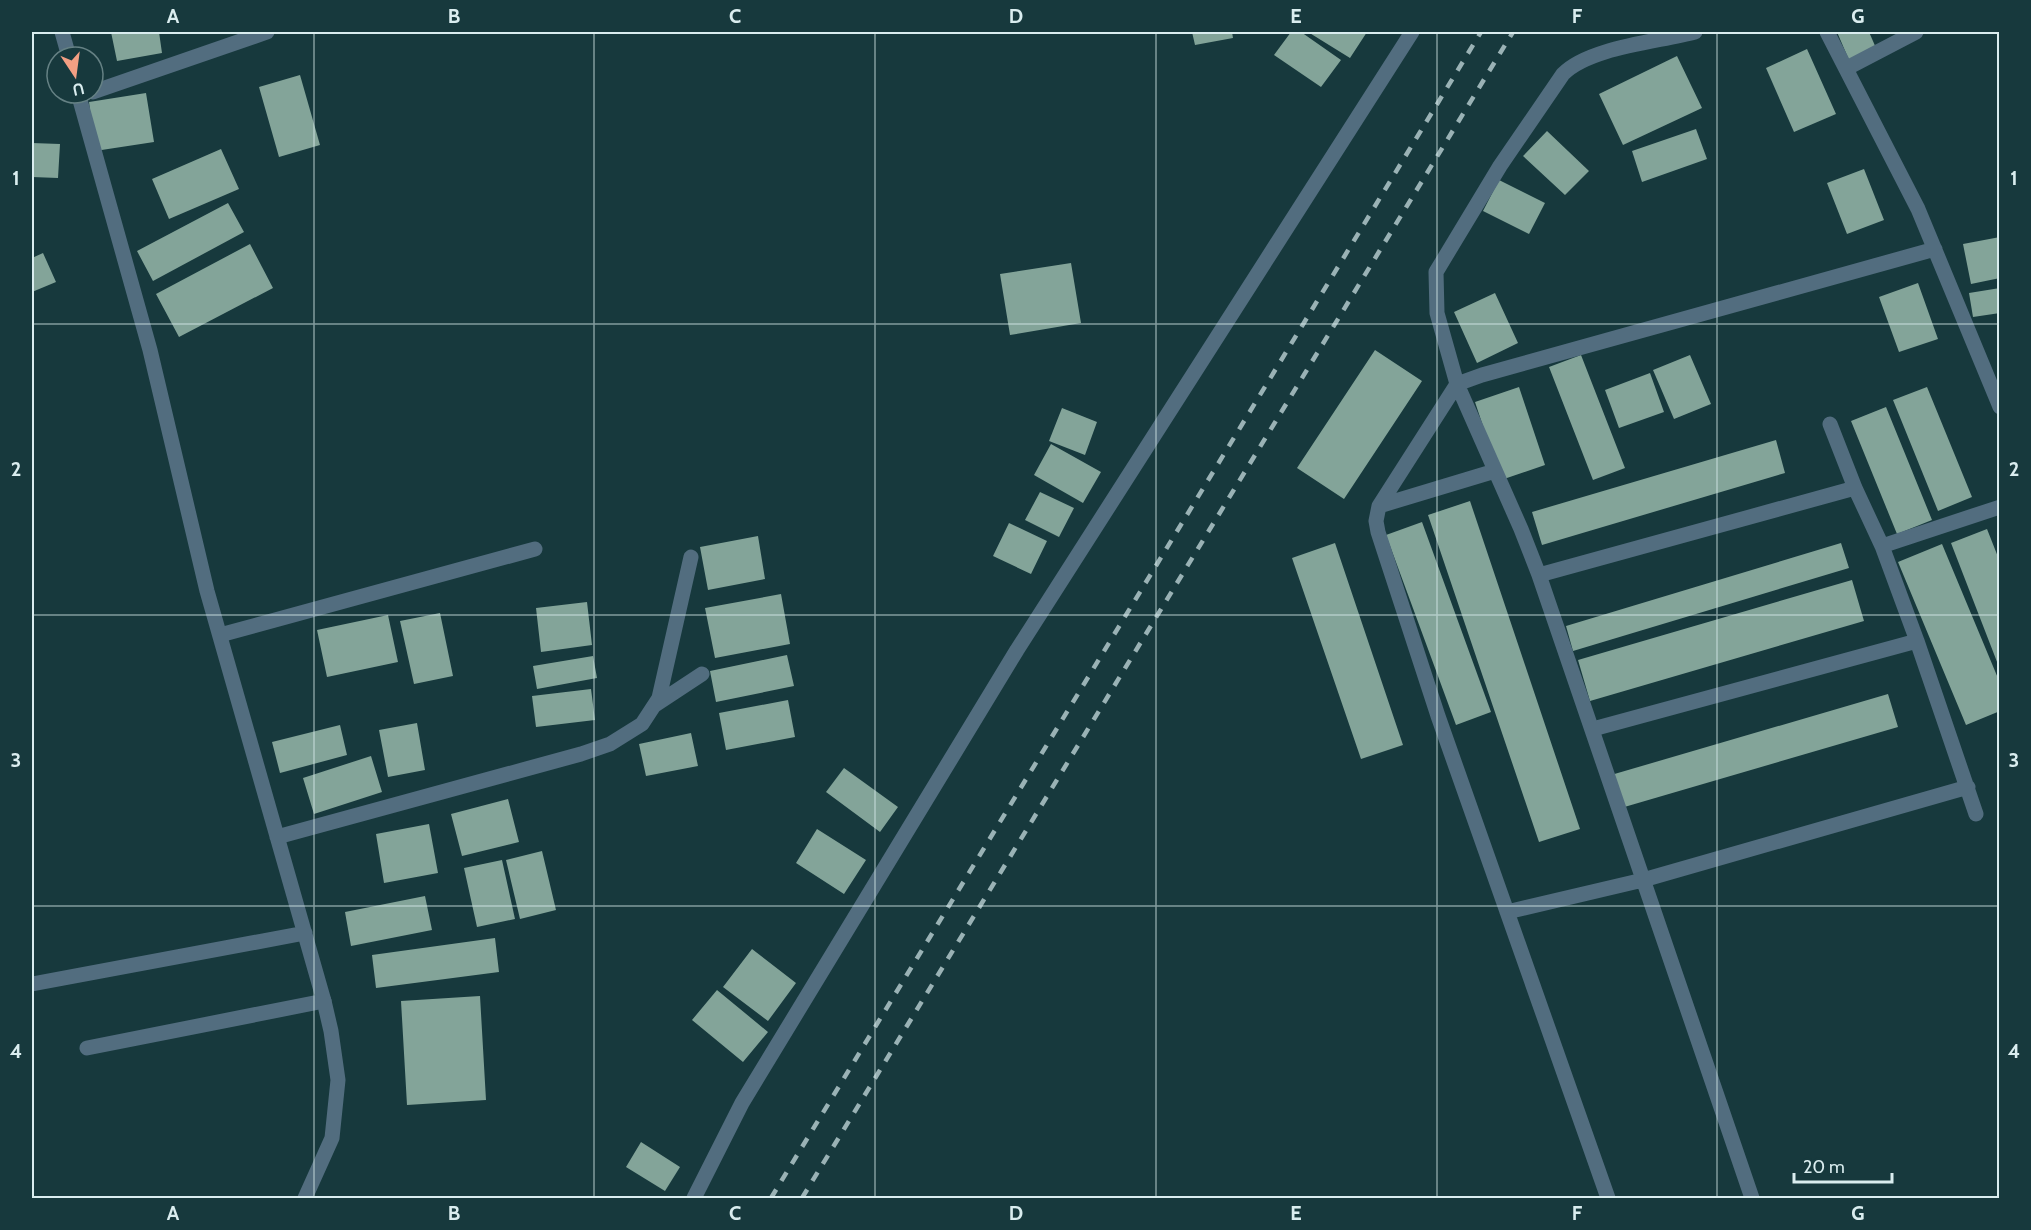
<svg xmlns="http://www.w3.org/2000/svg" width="2031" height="1230" font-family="Cabin,sans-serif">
  <rect width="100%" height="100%" fill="#17393d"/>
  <!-- building -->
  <path fill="#83a499" d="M111,32H159L162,53L117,61Z
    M1192,32H1232L1233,38L1195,45Z
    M1291,32H1301L1341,60L1321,87L1274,55Z
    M1308,32H1367L1350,58Z
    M1837,32H1869L1876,48L1849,60Z
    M1807,49L1836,114L1794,132L1766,68Z
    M1677,56L1702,108L1623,145L1599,94Z
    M300,75L320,145L279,157L259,87Z
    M146,93L154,142L95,151L89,102Z
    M1696,129L1707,159L1642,182L1632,151Z
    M1547,131L1589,171L1565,195L1523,156Z
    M32,143L60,144L58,178L32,177Z
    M221,149L239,189L169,219L152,179Z
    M1864,169L1884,220L1847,234L1827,183Z
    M1499,180L1545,203L1529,234L1483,211Z
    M228,203L244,232L153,281L137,251Z
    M2000,237V278L1971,284L1963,244Z
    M250,244L273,288L179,337L156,294Z
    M43,253L56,282L32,292V258Z
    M1071,263L1081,323L1010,335L1000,274Z
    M1918,283L1938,339L1899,352L1879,297Z
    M2000,288V313L1973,317L1969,293Z
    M1495,293L1518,343L1477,363L1454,312Z
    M1375,350L1422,381L1344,499L1297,468Z
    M1581,355L1625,468L1593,480L1549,367Z
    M1690,355L1711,404L1674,419L1653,370Z
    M1650,373L1664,412L1619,428L1605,390Z
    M1519,387L1545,465L1501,480L1475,402Z
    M1927,387L1972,497L1938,511L1893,400Z
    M1886,407L1932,520L1897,534L1851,421Z
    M1062,408L1097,422L1085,455L1049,441Z
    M1776,440L1785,473L1542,545L1532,512Z
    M1051,444L1101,472L1083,503L1034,475Z
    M1040,492L1074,508L1059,537L1025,520Z
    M1470,501L1580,829L1539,842L1428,515Z
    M1422,522L1491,712L1456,725L1386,535Z
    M1009,523L1047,541L1031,574L993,556Z
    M1987,529L2000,562L1999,667L1951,543Z
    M758,536L765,579L708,590L700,547Z
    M1335,543L1403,745L1361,759L1292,558Z
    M1841,543L1849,568L1573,651L1566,626Z
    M1942,544L2000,683V711L1966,725L1898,562Z
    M1852,580L1864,621L1590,701L1578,660Z
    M781,594L790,644L715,658L705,608Z
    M587,602L592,645L541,652L536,608Z
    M440,613L453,676L414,684L400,621Z
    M388,615L398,662L327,677L317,630Z
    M787,655L794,686L716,702L710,671Z
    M593,656L597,678L537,689L533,666Z
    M591,689L595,720L536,727L532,696Z
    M1888,694L1898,727L1621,808L1611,775Z
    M788,700L795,737L726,750L719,713Z
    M417,723L425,770L388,777L379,730Z
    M340,725L347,755L280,773L272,742Z
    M691,733L698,766L646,776L639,744Z
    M371,756L382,792L314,814L303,778Z
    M844,768L898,807L880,832L826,792Z
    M508,799L519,842L462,856L451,814Z
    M429,824L438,873L384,883L376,834Z
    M817,829L866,860L844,894L796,863Z
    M542,851L556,910L520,919L506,860Z
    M502,860L515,919L477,927L464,868Z
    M425,896L432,930L351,946L345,912Z
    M495,938L499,972L376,988L372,955Z
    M752,949L796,983L768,1021L723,987Z
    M717,990L768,1032L743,1062L692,1020Z
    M480,996L486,1100L407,1105L401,1001Z
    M641,1142L680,1167L665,1191L626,1167Z"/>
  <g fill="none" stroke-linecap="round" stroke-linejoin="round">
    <!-- service -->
    <path stroke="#526d7f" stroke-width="15" d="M93,92L267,32
      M87,1048L324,1001"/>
    <!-- minor -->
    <path stroke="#526d7f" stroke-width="15" d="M62,32L69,57
      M1695,32C1658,42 1590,47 1563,74L1500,166L1436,272L1437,313L1457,384L1521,529L1539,575L1752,1198
      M1827,32L1918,209L2000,407
      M1847,68L1916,32
      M78,93L150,350L207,591L324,1001L331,1031L338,1080L332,1138L305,1198
      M1830,424L1855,488L1882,546L1917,641L1976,814
      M1379,506L1495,471
      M1882,546L2000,507
      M1539,575L1855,488
      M220,635L535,549
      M655,705L702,674
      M1593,729L1917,641
      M277,837L581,754L610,744L642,724L659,698L691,557
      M1507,912L1643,880L1968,787
      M32,984L305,933
      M694,1198L742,1103L1017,650L1412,32
      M1608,1198L1438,716L1378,532L1376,521L1379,506L1457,384L1482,375L1935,249"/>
    <!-- rail -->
    <path stroke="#9ab2b5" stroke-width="4.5" stroke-dasharray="10 10" stroke-linecap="butt" d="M771,1198L1481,32
      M802,1198L1513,32"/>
  </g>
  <!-- grid -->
  <path fill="none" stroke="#daedef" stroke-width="1.5" stroke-opacity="0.55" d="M314,32V1198M594,32V1198M875,32V1198M1156,32V1198M1437,32V1198M1717,32V1198M32,324H2000M32,615H2000M32,906H2000"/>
  <!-- border -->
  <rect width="2031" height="1230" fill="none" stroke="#17393d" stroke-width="66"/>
  <!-- north arrow -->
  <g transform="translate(75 75) rotate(167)"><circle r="28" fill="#17393d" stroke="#658184" stroke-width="1.5"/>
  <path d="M0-4.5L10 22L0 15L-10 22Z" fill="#f39f83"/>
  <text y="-9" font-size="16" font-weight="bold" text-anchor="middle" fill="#daedef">U</text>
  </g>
  <!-- scale -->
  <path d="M1794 1173v9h98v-9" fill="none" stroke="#daedef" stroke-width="3"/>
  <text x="1803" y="1173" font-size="18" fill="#daedef" stroke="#17393d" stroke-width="4.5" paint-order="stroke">20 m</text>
  <rect x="33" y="33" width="1965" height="1164" fill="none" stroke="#daedef" stroke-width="2"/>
  <g font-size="20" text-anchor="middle" font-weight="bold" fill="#daedef">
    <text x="173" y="23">A</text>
    <text x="454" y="23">B</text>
    <text x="735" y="23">C</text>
    <text x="1016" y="23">D</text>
    <text x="1296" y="23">E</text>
    <text x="1577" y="23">F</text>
    <text x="1858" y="23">G</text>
    <text x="16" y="185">1</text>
    <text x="2014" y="185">1</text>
    <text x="16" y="476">2</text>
    <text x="2014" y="476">2</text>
    <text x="16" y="767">3</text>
    <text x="2014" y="767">3</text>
    <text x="16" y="1058">4</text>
    <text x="2014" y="1058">4</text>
    <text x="173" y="1220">A</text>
    <text x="454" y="1220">B</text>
    <text x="735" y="1220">C</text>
    <text x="1016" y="1220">D</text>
    <text x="1296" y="1220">E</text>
    <text x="1577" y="1220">F</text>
    <text x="1858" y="1220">G</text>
  </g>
</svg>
